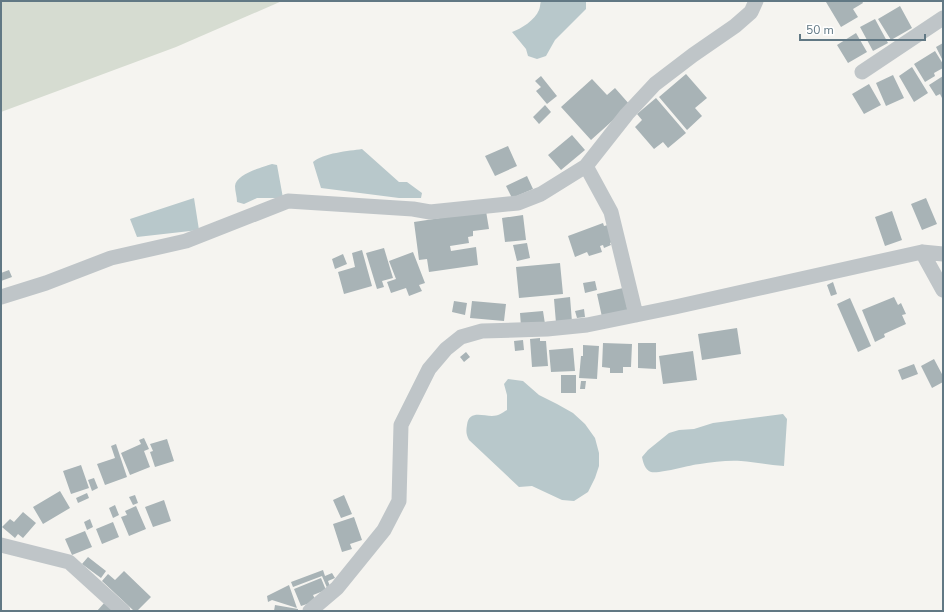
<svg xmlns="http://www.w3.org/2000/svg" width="944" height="612" font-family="'Nunito Sans',sans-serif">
  <rect width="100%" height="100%" fill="#f5f4f0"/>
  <!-- green -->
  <path fill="#d6dcd1" d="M1,1H282L176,47L1,112Z"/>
  <!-- water -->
  <path fill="#b8c8cb" d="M541,1H586V9L555,40L546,56L537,59L528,56L526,49L512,32C521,29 535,20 539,10C540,8 540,4 541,1Z
    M362,149L399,182H407L422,193L421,198H399L321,188L313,162C323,153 349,151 362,149Z
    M272,164L277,165L283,198H257L244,204L237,202C237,197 235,191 235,186C236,174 263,167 272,164Z
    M194,198L199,230L137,237L130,219Z
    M508,379L523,381L539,395L557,404L573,413L585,424L595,438L599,453V466L595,478L588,492L574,501L562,500L532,486L519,487L469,440C466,434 466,431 467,425C469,410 482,416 492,416C498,416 502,413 507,410V395L504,384Z
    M783,414L787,419L784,466C769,465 755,462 741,461C728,460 713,462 700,464C689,465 660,474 651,472C645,470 643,462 642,457L648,450L669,433L679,430L694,429L713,423Z"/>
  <!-- building -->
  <path fill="#a8b3b6" d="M828,1H862L863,3L853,9L858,17L841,27L826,2Z
    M900,6L912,28L891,40L878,19Z
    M875,19L888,43L873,51L860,27Z
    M856,33L867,52L848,63L837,45Z
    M943,43V61L936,47Z
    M935,51L943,64V68L934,73L935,76L925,82L914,64Z
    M912,67L928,93L914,102L899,76Z
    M686,74L707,98L695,108L702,116L687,130L659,97Z
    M893,75L904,98L886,106L876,83Z
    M541,76L557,96L547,104L536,91L541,87L535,81Z
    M943,76V97L942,98L940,94L936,96L929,85Z
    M592,79L607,95L615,88L630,105L591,140L561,107Z
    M869,84L881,105L864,114L852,94Z
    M656,98L686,133L668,148L663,142L654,149L635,127L642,120L637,114Z
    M545,105L551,112L539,124L533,117Z
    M572,135L585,150L561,170L548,155Z
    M508,146L517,166L495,176L485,156Z
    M527,176L533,189L512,198L506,186Z
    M926,198L937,224L922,230L911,204Z
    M486,211L489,229L473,231V236L468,237L469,243L450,246L451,251L476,247L478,265L429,272L427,259L419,260L414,222Z
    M892,211L902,240L885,246L875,217Z
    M523,215L526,240L505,242L502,218Z
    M603,223L604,226L608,225L614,241L610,243L611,245L604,248L603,245L600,246L602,252L589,256L587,252L575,257L568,236Z
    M527,243L530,258L517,261L513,245Z
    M384,248L393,278L382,281L384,287L377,289L366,253Z
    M362,250L372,286L344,294L338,272L355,267L352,253Z
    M413,252L425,283L419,285L422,291L409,296L406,288L391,293L387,282L396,279L389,261Z
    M343,254L347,264L335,269L332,259Z
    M560,263L563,294L519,298L516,267Z
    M9,270L12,277L1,281V273Z
    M595,281L597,290L585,293L583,283Z
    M833,282L837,294L831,296L827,285Z
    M623,288L628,312L602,317L597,294Z
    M570,297L572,322L556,323L554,299Z
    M894,297L898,305L901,303L906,314L902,315L906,324L884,334L885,337L875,342L862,310Z
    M850,298L871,346L858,352L837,304Z
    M454,301L467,303L465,315L452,312Z
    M472,301L506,304L504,321L470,318Z
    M584,309L585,317L577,318L575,311Z
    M543,311L545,324L521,327L520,313Z
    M737,328L741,354L702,360L698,334Z
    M540,338V341H546L548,366L532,367L530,339Z
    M523,340L524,350L515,351L514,341Z
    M603,343L632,344L631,367H623V373H610V368L602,367Z
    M638,343H656V369L638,368Z
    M583,345L599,346L597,379L579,378L581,356H583Z
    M573,348L575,371L551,372L549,350Z
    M693,351L697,380L663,384L659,356Z
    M466,352L470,357L464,362L460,357Z
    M934,359L943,376V382L932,388L921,366Z
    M914,364L918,374L902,380L898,370Z
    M561,375H576V393H561Z
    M581,381H586L585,389H580Z
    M144,438L149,449L144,451L150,467L130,475L121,453L141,444L139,440Z
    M167,439L174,461L155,467L150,452L153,451L150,444Z
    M116,444L127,477L105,485L97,464L115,458L111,446Z
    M81,465L89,488L71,494L63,471Z
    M94,478L98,488L92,491L88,480Z
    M60,491L70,508L43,524L33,507Z
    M87,493L89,498L78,503L76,498Z
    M135,495L138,503L133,505L129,497Z
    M344,495L352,514L341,518L333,500Z
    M164,500L171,521L153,527L145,507Z
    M115,505L119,515L113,518L109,508Z
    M136,506L146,529L129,536L121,517L127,515L125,511Z
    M23,512L36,523L23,538L18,534L15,538L2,527L10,519L14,522Z
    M354,517L362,540L350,544L352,549L342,552L333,524Z
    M90,519L93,527L87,530L84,522Z
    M113,522L119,537L102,544L96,529Z
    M85,531L92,547L72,555L65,539Z
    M88,557L106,571L101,578L82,564Z
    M323,570L325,576L332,573L335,578L328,581L331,589L328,590L322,576L293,587L291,582Z
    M124,571L151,597L137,611H134L102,581L108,574L115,580Z
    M321,578L326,590L313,595L316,601L301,606L294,589Z
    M289,585L297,608L272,600L268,602L267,596Z
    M105,602L114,611H97Z
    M275,605L298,609V611H274Z"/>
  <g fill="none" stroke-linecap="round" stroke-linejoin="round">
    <!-- street -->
    <path stroke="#bfc5c8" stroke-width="15" d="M862,72L943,18
      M586,166L611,212L636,315
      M922,252L943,290
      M1,297L46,283L111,258L186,241L288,201L413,209L430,212L518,203L541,194L586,166L627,114L655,84L693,55L735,26L751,12L756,1
      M1,545L69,562L123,611
      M310,611L337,588L384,530L399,501L401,425L429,369L446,349L461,337L482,331L547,329L587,325L675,307L922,252L943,254"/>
  </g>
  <!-- border -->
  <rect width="944" height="612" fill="none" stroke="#617884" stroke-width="4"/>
  <!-- scale -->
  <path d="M800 34v6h125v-6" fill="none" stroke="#617884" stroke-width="2"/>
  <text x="806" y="34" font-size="12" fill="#617884" stroke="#ffffff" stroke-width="3" paint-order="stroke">50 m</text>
</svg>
